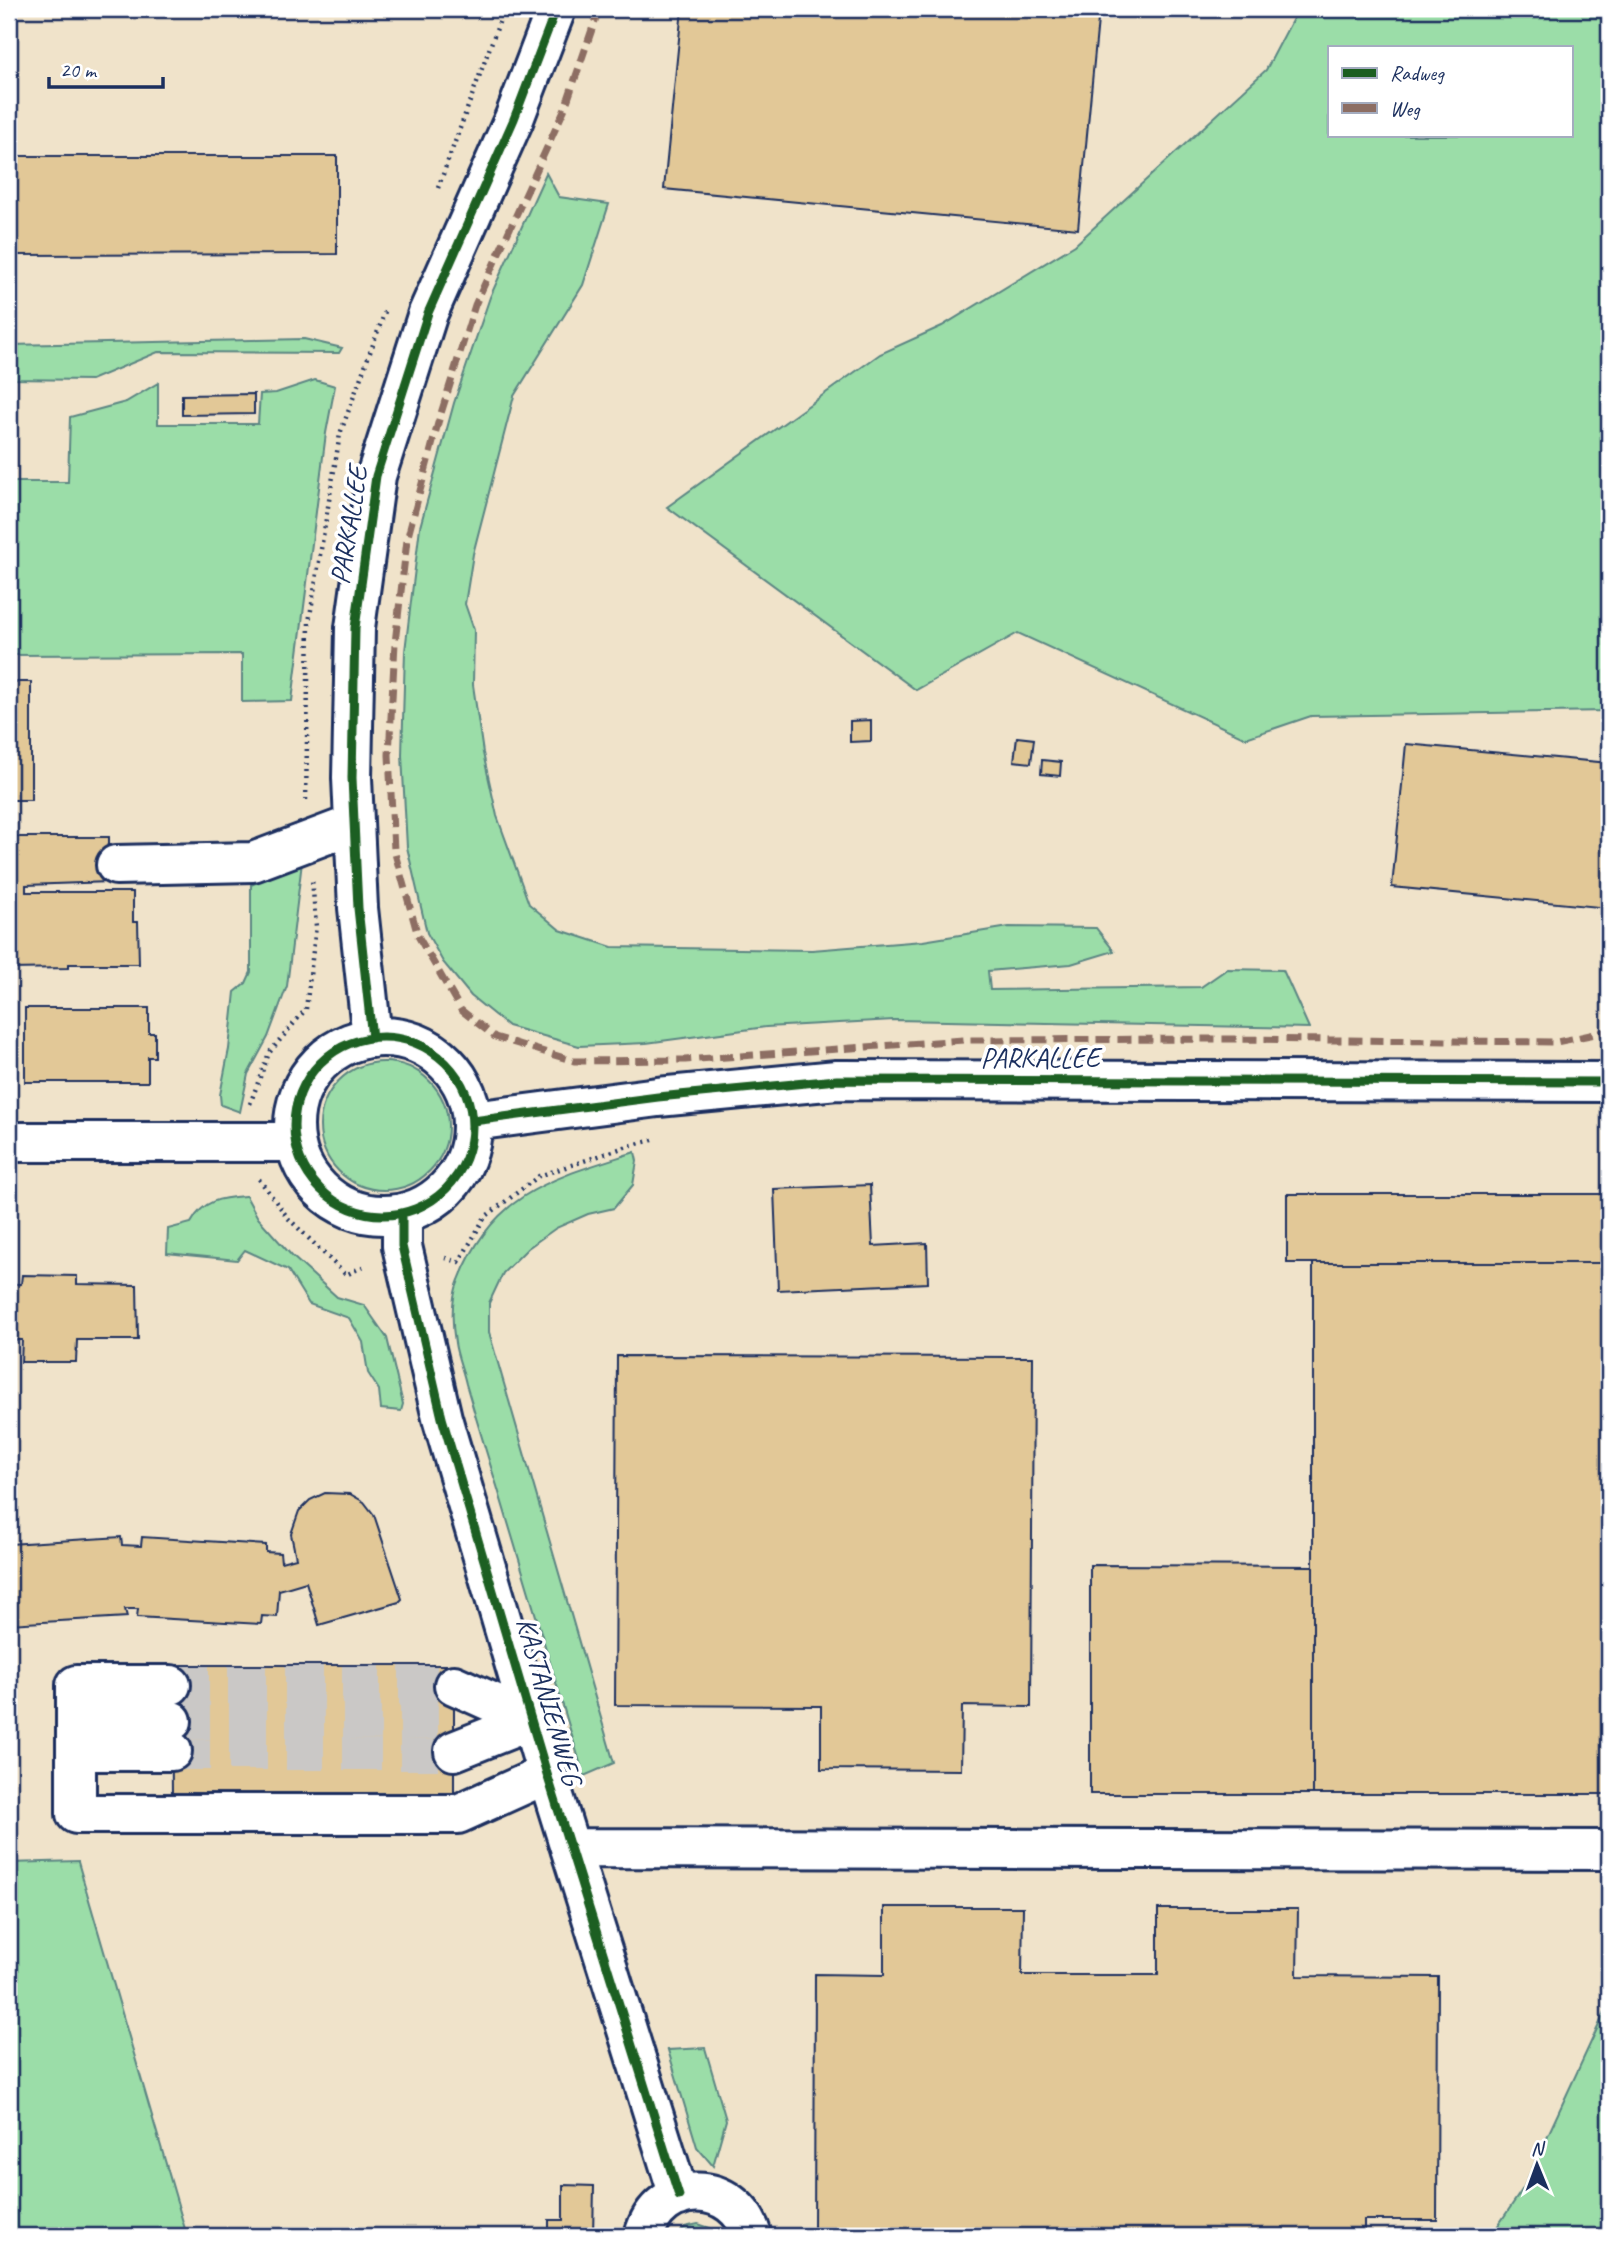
<svg xmlns="http://www.w3.org/2000/svg" width="1618" height="2245" font-family="Caveat,sans-serif">
  <rect width="100%" height="100%" fill="#f6eee0"/>
  <filter id="ink" filterUnits="userSpaceOnUse"><feTurbulence type="fractalNoise" baseFrequency=".0143" numOctaves="2"/><feDisplacementMap in="SourceGraphic" scale="14" xChannelSelector="R" yChannelSelector="G"/><feConvolveMatrix kernelMatrix="1 2 1 2 8 2 1 2 1" color-interpolation-filters="sRGB"/></filter>
  <g filter="url(#ink)">
    <!-- built -->
    <path fill="#f0e3ca" d="M9,9H1325L1293,108L1609,667V2236H96L9,1974Z"/>
    <!-- green -->
    <path fill="#9bdda8" stroke="#5b8683" stroke-width="2" fill-rule="evenodd" d="M1298,9H1609V711L1311,716L1246,738L1018,633L916,690L667,507L880,354L942,326L1075,245L1266,70ZM1329,47H1571V135H1329Z
      M546,173L559,197L609,204L583,285L514,396L473,554L465,604L474,630L473,685L483,753L497,816L529,904L560,930L612,947L812,950L923,941L1009,927L1096,928L1114,951L1071,964L988,971L990,990L1201,987L1227,969L1283,970L1309,1028L894,1020L766,1027L646,1043L579,1046L508,1026L471,996L443,962L427,933L407,847L402,755L405,651L420,527L454,403L490,297Z
      M304,339L342,348L339,353L158,352L91,380L9,379V345Z
      M315,380L335,386L326,433L292,701L242,702V654L9,655V482H68L70,417L126,402L158,383V424H258L260,394L276,393Z
      M302,862L287,986L268,1037L248,1074L240,1112L221,1105L220,1095L229,1049L235,992L246,983L251,972V885Z
      M320 1126a64 64 0 1 1 128 0a64 64 0 1 1-128 0Z
      M635,1152L637,1161L633,1185L614,1208L588,1214L556,1228L528,1248L503,1273L489,1303V1332L614,1763L584,1776C555,1679 526,1582 497,1486C486,1452 476,1418 466,1384C463,1370 457,1357 455,1343C452,1324 451,1298 459,1280C493,1192 554,1178 635,1152Z
      M246,1196L258,1218L292,1256L337,1297L364,1305L387,1338L403,1404L401,1411L381,1409L379,1390L368,1373L363,1342L349,1318L309,1304L288,1270L245,1250L237,1260L167,1253L168,1229L191,1223C204,1199 221,1198 246,1196Z
      M78,1861V1862L187,2236H9V1863Z
      M1609,2003V2236H1491L1524,2187Z
      M705,2048L726,2120L713,2166L697,2147L668,2050Z
      M698,2224L710,2228L717,2236H677L685,2227Z"/>
    <!-- building -->
    <path fill="#e2c897" stroke="#1b2f5e" stroke-width="2" d="M682,9H1099L1078,229L664,189Z
      M9,156H337V254L9,255Z
      M254,394V414L182,415V395Z
      M9,682H31V800H9Z
      M871,720V741L850,742V721Z
      M1017,737L1034,739L1031,763L1014,761Z
      M1406,744L1609,763V908L1392,887Z
      M1042,760L1061,762L1060,776L1041,774Z
      M9,837H109V882L26,885V892H133V922H138L139,964H69V968L9,969Z
      M25,1008H149V1033H155V1057H148V1082H25Z
      M870,1185L873,1246L927,1243L928,1283L778,1290L774,1189Z
      M1287,1194H1604V1263H1287Z
      M1313,1263H1609V1794H1313Z
      M22,1275L77,1276V1284L137,1285L138,1340H77L76,1362H21L22,1340H9V1284H21Z
      M617,1356L1033,1357L1031,1707L962,1706L961,1770L821,1769V1706L615,1705Z
      M325,1493L350,1494L364,1502L374,1515L402,1599L399,1602L319,1625L306,1582L279,1590L277,1617L262,1616L261,1624L137,1617L138,1609H125L127,1617L9,1624V1544L121,1537L122,1545L141,1546L142,1537L266,1545V1552L280,1553L281,1562L296,1558L291,1534L299,1511L310,1500Z
      M1090,1565L1313,1566V1794H1090Z
      M171,1665H454V1796H172Z
      M884,1907H1023L1022,1975H1158V1909H1298L1297,1976L1438,1977L1437,2220H1364V2236H814L815,1974L884,1975Z
      M563,2185L594,2186L593,2236H549V2220H563Z"/>
    <g fill="none" stroke-linecap="round" stroke-linejoin="round">
      <!-- minor-tunnel -->
      <path stroke="#cac8c6" stroke-width="38" stroke-dasharray="38 19" stroke-linecap="butt" d="M171,1685H454
        M172,1721L454,1720
        M172,1751H454"/>
      <defs>
        <path id="minor" d="M116,865L253,862L354,824
          M294 1126a89 89 0 1 1 178 0a89 89 0 1 1-178 0Z
          M372,1038L358,908L352,778L355,628L376,476L428,313L514,119L556,9
          M473,1121L658,1097L837,1080L1609,1082
          M9,1142H295
          M402,1214V1246L442,1418L547,1774L679,2196
          M171,1685H76V1814H458L547,1774
          M454,1685L532,1720
          M76,1720L172,1721
          M76,1751H172
          M454,1751L532,1720
          M570,1848L1609,1850
          M644,2236C659,2177 736,2179 752,2236"/>
      </defs>
      <!-- minor casing -->
      <use href="#minor" stroke="#1b2f5e" stroke-width="44"/>
      <!-- path -->
      <path stroke="#1b2f5e" stroke-width="4.5" stroke-dasharray="2 5" stroke-linecap="butt" d="M438,188L504,9
        M306,800L309,622L340,434L386,309
        M250,1104L269,1053L306,1009L316,926L312,879
        M259,1179L288,1218L346,1275L366,1265
        M445,1258L459,1262L485,1217L539,1176L628,1146L657,1139"/>
      <!-- minor -->
      <use href="#minor" stroke="#fff" stroke-width="38"/>
      <!-- quiet -->
      <path stroke="#8d6e63" stroke-width="7" stroke-dasharray="14 7" stroke-linecap="butt" d="M599,9L565,108L475,305L438,423L407,540L395,643L389,755L394,850L418,936L461,1010L495,1037L574,1061L685,1060L964,1040L1229,1039L1557,1042L1609,1031"/>
      <defs>
        <path id="cycleway" d="M294 1126a89 89 0 1 1 178 0a89 89 0 1 1-178 0Z
          M372,1038L358,908L352,778L355,628L376,476L428,313L514,119L556,9
          M473,1121L658,1097L837,1080L1609,1082
          M402,1214V1246L442,1418L547,1774L679,2196"/>
      </defs>
      <!-- cycleway casing -->
      <use href="#cycleway" stroke="#fff" stroke-width="13"/>
      <!-- cycleway -->
      <use href="#cycleway" stroke="#1b5e20" stroke-width="9"/>
    </g>
  </g>
  <g text-anchor="middle" stroke-width="7" stroke-linejoin="round" paint-order="stroke">
    <!-- street labels -->
    <g font-size="28" fill="#1b2f5e" stroke="#fff">
      <text transform="translate(348 525) rotate(-81)" y="10">PARKALLEE</text>
      <text x="1040" y="1067">PARKALLEE</text>
      <text transform="translate(550 1701) rotate(74)" y="10">KASTANIENWEG</text>
    </g>
  </g>
  <!-- margin -->
  <rect width="1618" height="2245" fill="none" stroke="#fff" stroke-width="35"/>
  <rect x="18" y="18" width="1583" height="2210" fill="none" stroke="#1b2f5e" stroke-width="2.5" filter="url(#ink)"/>
  <!-- legend -->
  <rect x="1328" y="46" width="245" height="91" fill="#ffffff" stroke="#a4acbf" stroke-width="2"/>
  <rect x="1342" y="68" width="35" height="10" fill="#1b5e20" stroke="#a4acbf" stroke-width="2"/>
  <text x="1390" y="80" font-size="21" fill="#1b2f5e">Radweg</text>
  <rect x="1342" y="103" width="35" height="10" fill="#8d6e63" stroke="#a4acbf" stroke-width="2"/>
  <text x="1390" y="116" font-size="21" fill="#1b2f5e">Weg</text>
  <!-- north arrow -->
  <g transform="translate(1537 2165) rotate(359)" stroke="#ffffff" stroke-width="5" paint-order="stroke">
  <path d="M0-5L12 26L0 18L-12 26Z" fill="#1b2f5e"/>
  <text y="-10" font-size="19" font-weight="bold" text-anchor="middle" fill="#1b2f5e">N</text>
  </g>
  <!-- scale -->
  <path d="M49 77v10h114v-10" fill="none" stroke="#1b2f5e" stroke-width="3.5"/>
  <text x="60" y="77" font-size="21" fill="#1b2f5e" stroke="#ffffff" stroke-width="5" paint-order="stroke">20 m</text>
</svg>
